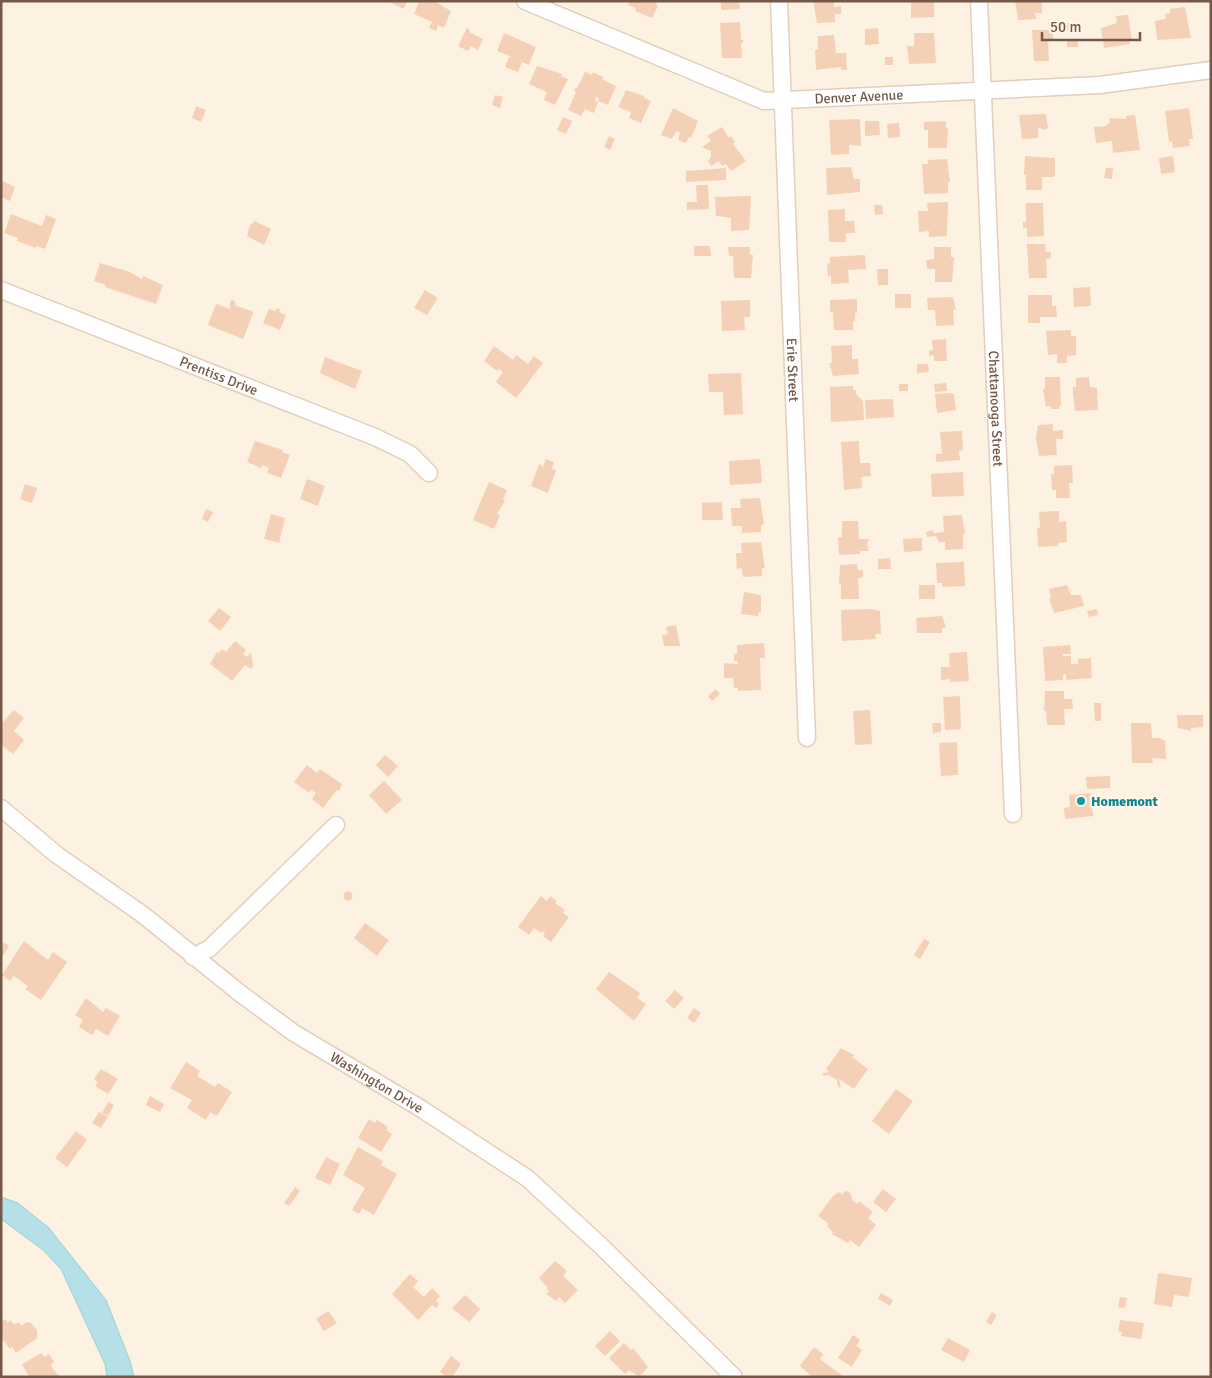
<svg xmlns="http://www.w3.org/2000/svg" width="1212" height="1378" font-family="Signika,sans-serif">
  <rect width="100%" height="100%" fill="#fdf2e1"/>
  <!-- water -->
  <path fill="#b5e0e7" stroke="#9acfda" d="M1,1197L18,1203L49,1228L106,1300L130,1361L134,1377H107L105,1364L61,1269L43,1250L1,1219Z"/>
  <!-- building -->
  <path fill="#f4d0b7" d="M387,1H407L404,9Z
    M419,1H434L451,11L444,28L438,25L436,31L429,28L432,22L414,14Z
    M629,1H657L656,5L658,6L652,18L635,11L636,8L628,5Z
    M721,1H739L740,9L721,10Z
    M813,1H834V7L841,6V14H835V22L817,23Z
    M911,1H934V17L911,18Z
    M1015,1H1042V13H1035L1036,19L1018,20Z
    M1185,7L1191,38L1157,40L1155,21L1166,19L1165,14L1170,13V9Z
    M1128,15L1132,41H1129L1130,44L1104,48L1101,28L1117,23L1116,16Z
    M740,22L741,40H743V43H741L742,58H722L720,23Z
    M1065,23H1075V30H1066Z
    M467,28L470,30L469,32L483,39L478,50L471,46L468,51L458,46Z
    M878,28L879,44L865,45V29Z
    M1032,30H1053V39H1048L1049,61H1034Z
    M504,33L536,47L529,65L522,62L518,72L505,67L509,57H512L497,51Z
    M914,33H934L936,63L909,64L907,46H914Z
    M834,35L836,53H846L847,70H841V67L816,70L815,50L818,49V36Z
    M1067,39H1078V47H1067Z
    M885,57H893V65H885Z
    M537,66L562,74L561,76L568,79L555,105L544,100L547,92L529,84Z
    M585,72L592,75L593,72L603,77L602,79L616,86L608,105L598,101L599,98L596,97L595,100L598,102L594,113L585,109L581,116L568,110L576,92L574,91L575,88H577Z
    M626,90L644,96V98L651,101L641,123L629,118L631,112L618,107Z
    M495,95L503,97L500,108L492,105Z
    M196,106L206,110L201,122L192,118Z
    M673,108L698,121L691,138L689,137L686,143L678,140L680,133L676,131L672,139L661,135Z
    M1189,108L1193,139H1189L1190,146L1173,148L1172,141L1169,142L1165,111Z
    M1046,114L1048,128L1044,130L1038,127V138L1022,139L1019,115Z
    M1135,115L1140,150L1113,153L1112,141L1096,143L1094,127L1107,126V124L1110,123L1109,118L1126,119V116Z
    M563,117L572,121L566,134L557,130Z
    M860,119L861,146L849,145V154L831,155L829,120Z
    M865,121H879L880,135L865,136Z
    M946,121V128H948L947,148H928V130H924V122Z
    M899,123L900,137L888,138L887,124Z
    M722,127L729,138L731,136L735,142L733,144L746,161L731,171L726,164L722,166L719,161L711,166L708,161L711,157V151L702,147L711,141L707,136Z
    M609,136L615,139L610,150L604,147Z
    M1025,156L1055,158V175L1054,177H1042V190H1026V175H1024Z
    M1173,156L1175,172L1161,174L1159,158Z
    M947,159L950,182L948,183V193L924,194L922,164H928V160Z
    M851,167L854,179H860V192L827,195L826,168Z
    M726,168V180L686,182V171Z
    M1106,168H1113L1112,179L1104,178Z
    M2,181L15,187L10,201L1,197Z
    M696,185H708L709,209L687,210V202H697Z
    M751,196L749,230L731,231V218L716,216L715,197Z
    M948,202L947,236L929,237V231L919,232L918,211H928L927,203Z
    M1026,203H1043L1044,236L1027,237V228H1023V222H1026Z
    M874,205H882L883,214L875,215Z
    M845,209V221H854L855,233H846V242H829L828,210Z
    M11,214L42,226L46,215L56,219L45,249L37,246L36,248L17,241L18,238L4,233Z
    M255,221L271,229L264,245L247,236L250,225Z
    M1027,244H1045L1046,252H1051V258L1046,259L1047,278H1029Z
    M694,246H710L711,256H694Z
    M728,247H750V255H753L751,278H734L733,256H729Z
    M934,247H951V257H954L952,282H935V269H927L926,260L934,259Z
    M865,255L866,269L848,270L849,283L831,284V276L828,277L827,264L830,263V257Z
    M100,263L130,272L142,279L143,276L163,285L156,304L105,287L106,285L94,281Z
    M877,269H888V285H878Z
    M1090,287L1091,306L1074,307L1073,288Z
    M425,290L438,298L427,315L414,308Z
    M895,294H911V308H895Z
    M1028,295H1052V306H1056L1057,317H1040V323H1028Z
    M953,297L956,310H953L954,325L936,326L935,310H928L927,298Z
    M857,299V313H855V321H853V330H834L833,312H830V300Z
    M234,300L236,306L252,311L253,314L243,339L208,325L216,304L230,309V301Z
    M750,300V317H744L745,330L722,331L721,301Z
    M277,308L281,310L279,312L286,315L280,330L263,323L269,309L276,311Z
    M1071,330V336H1076V355L1067,356V363H1057V354L1048,355L1046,331Z
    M946,339L947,361H934V355L929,356V351L933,350L932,340Z
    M852,345V359H858L859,374L833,376L829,363H832L831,346Z
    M494,346L513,360L516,355L528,364L534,356L543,363L516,398L496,382L503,372L499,369L497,371L484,361Z
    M325,357L362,371L355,389L320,373Z
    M917,364H928L929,372L917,373Z
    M741,373L743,414L724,415L723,392H709L708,374Z
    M1045,377H1060L1061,406H1059V409H1051V406L1046,407L1043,389H1045Z
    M1089,377L1090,387L1097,388L1098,410L1075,411L1073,394V387H1076V378Z
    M946,383L947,391L935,392L934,384Z
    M899,384H908V391H899Z
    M853,386V390H856V394L863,401L864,420L831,422L830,387Z
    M950,393L954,394L956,410L937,413L935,394Z
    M893,399L894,417L866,419L865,400Z
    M1053,424V431L1063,430V439H1056L1057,455L1039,456L1036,438L1038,425Z
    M962,431L963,450L959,451L960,460L936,462V454H942L940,432Z
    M255,441L283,450L282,452L290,455L281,478L267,473L269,468L262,465L261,468L247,462Z
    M859,441L860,463H870L871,476L861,477L862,488L844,490L841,442Z
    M546,459L554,462L552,469L556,470L548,493L531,486L539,464L543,466Z
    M760,459L762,483L730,485L729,461Z
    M1072,465L1073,483H1069L1070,498H1056V490H1052L1051,474H1054V466Z
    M963,472L964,496L932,497L931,474Z
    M307,479L325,486L318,506L300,499Z
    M489,482L507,490L503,499L505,501L497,514L500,515L494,529L473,520Z
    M25,484L37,488L32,503L20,499Z
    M760,498L764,524L761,525V532L742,533V526H732L731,508H741L740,499Z
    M722,502L723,520H702V503Z
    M206,509L213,512L208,522L202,519Z
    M1056,511H1059V522L1066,521L1067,542L1058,543V546L1038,547L1037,528H1040L1039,512Z
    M271,514L285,518L279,543L264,539Z
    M962,515L965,534H963V549L945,550V542H939L936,536L927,537L926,532L932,530L935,533L944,532L943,516Z
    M842,521H858L859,539H869L867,544L869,551H860V554L839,555L838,537H842Z
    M922,538V551L904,552L903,539Z
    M761,542L765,568H762V576L743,577L742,568L737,569L736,553H742L741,543Z
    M890,558L891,569H878V559Z
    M964,562L965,586L942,587V583H937L936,563Z
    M857,564L858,570H863V577L858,578L859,599H841V584H839L840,565Z
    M919,585H935V599H919Z
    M1067,585L1071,595H1081L1084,606L1054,613L1049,598H1051L1049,589Z
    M744,592L761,595V612H759L758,616L741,614Z
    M219,608L231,617L220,631L208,621Z
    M872,609L880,611L881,634H875L876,639L842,641L841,610Z
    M1097,609L1098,615L1089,617L1087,611Z
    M942,616L946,627L942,628V633H917L916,618Z
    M676,625L680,646H664L662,635L668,634L666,627Z
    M235,641L246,650L243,654L247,657L251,652L253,666L251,669L245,665L232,681L210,664L217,652L219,653L222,649L226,652Z
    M764,643L765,658H760L761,690L738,691V688H734L733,678H724V663L738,664L737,661H734V654H737V645Z
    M1070,645L1071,654H1063V656H1071V664H1078V659L1091,658L1092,678L1066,680V674L1063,675V680L1045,681L1043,647Z
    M967,652L969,681L950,682V679L941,680V667H950L949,653Z
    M716,689L720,694L712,701L708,696Z
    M1045,691H1064V699H1072L1073,709H1064L1065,725H1047L1046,711H1044Z
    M960,696L961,729L945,730L943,697Z
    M1094,703H1101V721H1095Z
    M14,710L24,718L14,731L24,740L13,754L1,745V720L3,722Z
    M870,710L872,744L855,745L853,711Z
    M1177,715H1203V727L1191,728V731L1178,728Z
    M932,723H941V732L933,733Z
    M1131,723H1151L1152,738H1160L1165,741L1166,759L1152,758L1153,763H1132Z
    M957,742L958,775L941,776L939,743Z
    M385,755L398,766L388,777L376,765Z
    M307,765L317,773L320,769L342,784L339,791L337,790L323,808L312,799L316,793L311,790L309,793L294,782Z
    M1110,776V788L1087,789L1086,777Z
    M384,781L402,800L386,814L369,795Z
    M1091,793L1093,816L1065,819L1064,808L1070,807L1069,795Z
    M343.5 896a4.5 4.5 0 1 1 9 0a4.5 4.5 0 1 1-9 0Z
    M541,896L547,901L550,896L557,901L555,903L565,910L563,913L569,917L551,942L543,936L545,933L543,931L541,933L534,928L529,935L518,927Z
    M365,923L389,940L377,956L354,938Z
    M924,939L930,942L920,959L914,955Z
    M1,941L9,946L1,959Z
    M24,941L48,960L53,952L67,962L41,1000L25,989L28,986L14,976L10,981L2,975Z
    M609,972L640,993L637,998L646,1004L634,1021L596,989Z
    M675,990L684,998L674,1009L665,1001Z
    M86,998L103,1012L106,1008L120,1016L108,1036L96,1029L92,1035L79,1027L83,1020L75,1015Z
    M694,1008L701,1013L694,1023L687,1018Z
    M841,1048L854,1055L852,1057L868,1069L854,1089L839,1079L841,1087H838L837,1080L829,1075L823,1076V1073L829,1072L826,1069Z
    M186,1062L200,1071L197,1076L215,1087L218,1083L232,1092L217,1116L210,1112L206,1120L187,1108L192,1100L170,1088Z
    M101,1069L118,1079L108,1094L95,1086L98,1082L94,1079Z
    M896,1089L913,1101L889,1134L872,1121Z
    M150,1096L164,1104L160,1112L146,1105Z
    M108,1102L114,1105L108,1116L102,1113Z
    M99,1112L108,1117L101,1128L92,1123Z
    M369,1119L375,1123L377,1120L388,1127L386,1130L392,1134L381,1152L358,1138Z
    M76,1131L87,1140L67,1167L55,1158Z
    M358,1147L383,1161L381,1165L397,1174L374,1215L362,1208L359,1214L352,1210L365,1188L343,1175Z
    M326,1157L340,1164L330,1185L315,1178Z
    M295,1187L300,1191L289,1206L284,1203Z
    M883,1189L896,1199L886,1212L873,1202Z
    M848,1191L851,1194L852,1200L857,1204L859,1201L873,1212L868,1218L876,1225L859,1247L850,1240L848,1243L832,1234L833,1232L827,1226L829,1224L818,1216L833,1196L839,1192L842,1195L844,1192Z
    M555,1261L567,1271L563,1276L578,1290L565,1303L559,1297L556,1301L549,1296L546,1294L549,1292L547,1289L548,1288L539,1278Z
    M1158,1273L1192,1278L1189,1297L1174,1295L1172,1307L1154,1304Z
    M410,1274L418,1281L413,1287L424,1297L432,1288L440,1296L436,1301L439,1304L436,1308L432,1305L418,1320L392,1294Z
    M881,1293L893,1300L890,1306L878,1299Z
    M465,1295L480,1309L469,1322L452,1308Z
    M1120,1297L1127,1298L1125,1308L1118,1307Z
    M328,1311L337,1323L324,1331L316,1319Z
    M992,1312L997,1315L991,1325L986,1322Z
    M5,1319L8,1323L10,1320L14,1324L19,1323L22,1326L26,1322L31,1323L37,1330V1338L16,1353L12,1347L10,1349L1,1337V1322Z
    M1120,1320L1144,1323L1141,1339L1121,1336L1122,1332L1118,1331Z
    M610,1331L620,1341L605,1356L595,1346Z
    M853,1335L860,1340L856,1346L862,1350L852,1367L838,1358Z
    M948,1338L970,1350L964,1362L941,1350Z
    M624,1343L631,1350L633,1348L648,1367L639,1377L629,1370L625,1374L609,1358Z
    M814,1347L823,1354L820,1359L844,1377H812L800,1366Z
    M42,1353L44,1357L49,1354L54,1362L51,1364L52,1368L60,1377H29L22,1364Z
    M451,1356L461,1364L452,1377H447L440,1372Z"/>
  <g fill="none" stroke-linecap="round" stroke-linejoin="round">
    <defs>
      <g id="minor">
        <path id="s1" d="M525,1L764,101L1100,85L1211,70"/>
        <path id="s2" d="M779,1L807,738"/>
        <path id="s3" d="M979,1L1013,814"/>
        <path id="s4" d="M1,290L375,437L410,454L429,473"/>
        <path id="s5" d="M1,808L57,855L142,914L241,994L294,1033L420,1108L527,1178L600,1245L734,1377"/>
        <path d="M193,957L210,948L336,825"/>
      </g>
    </defs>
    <!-- minor casing -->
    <use href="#minor" stroke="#e2cebc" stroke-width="19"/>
    <!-- minor -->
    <use href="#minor" stroke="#fff" stroke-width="16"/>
  </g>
  <!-- markers -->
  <circle fill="#0f9aa8" stroke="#fff6e8" stroke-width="2" cx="1081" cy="801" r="5"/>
  <g text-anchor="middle" stroke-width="5" stroke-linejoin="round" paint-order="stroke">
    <!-- street labels -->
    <g font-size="14" fill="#755847" stroke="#fff6e8">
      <text dy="5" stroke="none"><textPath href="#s1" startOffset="354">Denver Avenue</textPath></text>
      <text dy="5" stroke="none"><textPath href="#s2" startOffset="369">Erie Street</textPath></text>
      <text dy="5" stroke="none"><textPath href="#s4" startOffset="234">Prentiss Drive</textPath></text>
      <text dy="5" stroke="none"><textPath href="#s3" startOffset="408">Chattanooga Street</textPath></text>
      <text dy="5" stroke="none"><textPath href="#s5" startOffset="466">Washington Drive</textPath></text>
    </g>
    <!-- culture labels -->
    <g font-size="14" font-weight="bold" fill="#0d838f" stroke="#fff6e8" text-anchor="start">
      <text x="1091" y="806">Homemont</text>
    </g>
  </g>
  <!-- border -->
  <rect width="1212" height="1378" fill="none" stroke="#755847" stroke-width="5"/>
  <!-- scale -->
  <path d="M1042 32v8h98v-8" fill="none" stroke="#755847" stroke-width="2.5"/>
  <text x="1050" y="32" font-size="15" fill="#755847" stroke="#fff6e8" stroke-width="4" paint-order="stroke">50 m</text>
</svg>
